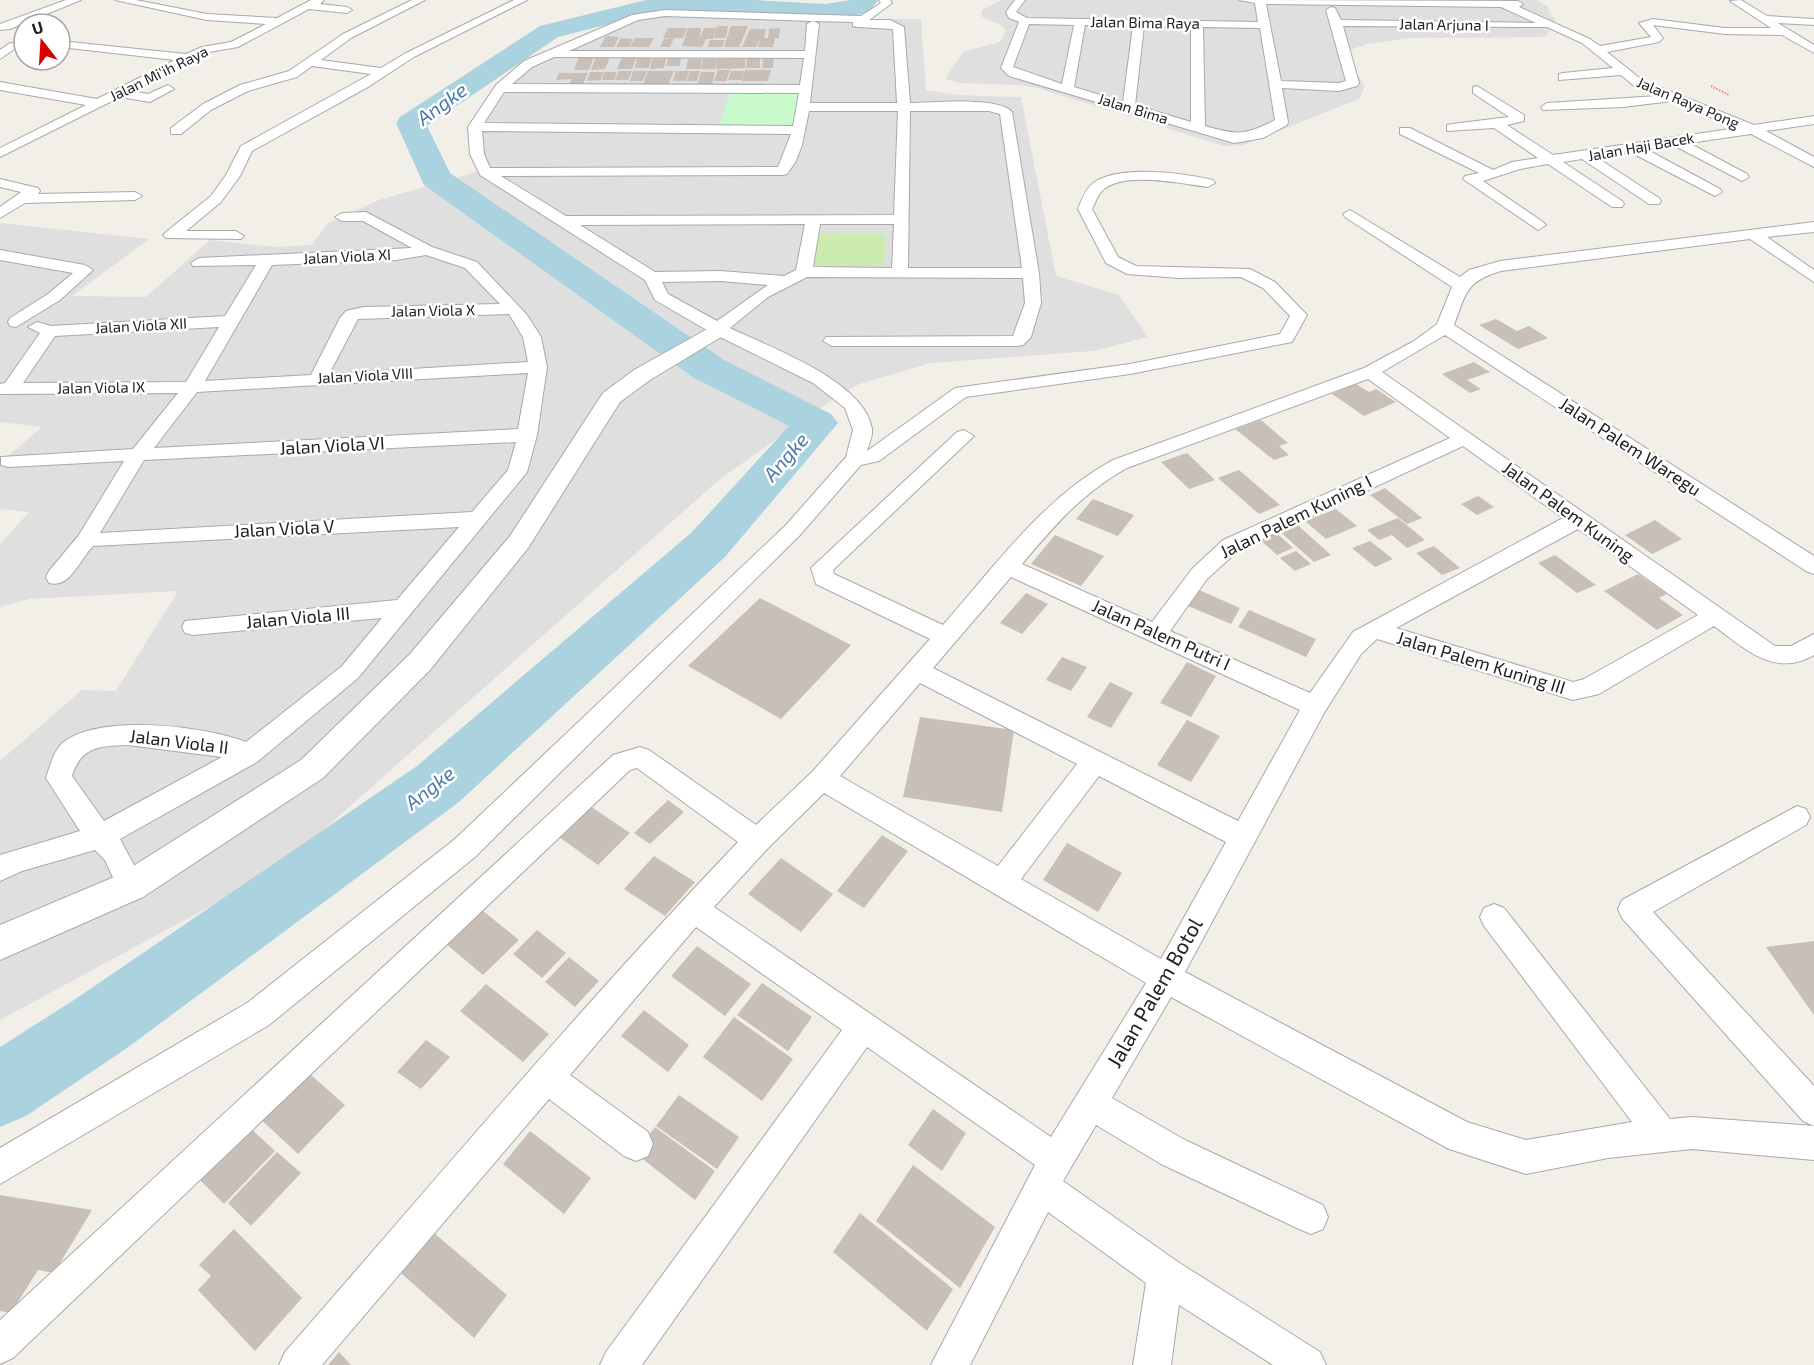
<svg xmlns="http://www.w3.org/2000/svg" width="1814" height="1365" font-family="'Exo 2',sans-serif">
  <rect width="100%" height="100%" fill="#f2efe9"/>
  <!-- residential -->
  <path fill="#e0dfdf" d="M1001,0H1537L1547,6L1555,21L1545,37L1409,38L1368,44L1349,50L1353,68L1365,86L1359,99L1244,145L1224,146L1037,88L1020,85L960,83L945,79L963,52L1000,42L1006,31L1003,26L982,17V10Z
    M664,9L722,10L869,19H921L926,90L958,95L1021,97L1056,276L1119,295L1148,337L1093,351L931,363L859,384L832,400L720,479L279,869L0,1020V761L82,690L116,691L178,591L29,599L0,607V544L29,512L0,509V463L42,427L0,422V223L149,239L72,296L146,297L210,240L275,247L312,245L327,224L379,200L483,170L473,130L477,113L505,77L548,51L642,11Z"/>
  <!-- grass -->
  <path fill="#cdebb0" d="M818,233L886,234L884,266H813Z"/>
  <!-- park -->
  <path fill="#c8facc" d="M730,92H798L794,128L719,126Z"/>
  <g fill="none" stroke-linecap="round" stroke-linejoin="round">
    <!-- river -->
    <path fill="#aad3df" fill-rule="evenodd" d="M646,0H754L825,4L851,0H878L871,9L862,14L825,20L668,9L558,37L427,126L450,173L724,360L831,414L838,423L725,557L459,802L127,1048L26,1116L0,1127V1047L77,998L417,766L691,533L789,426L694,378L424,185L396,123L400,117L540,26Z"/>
  </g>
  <!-- building -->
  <path fill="#c7bfb8" d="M717,26H728L726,38H714Z
    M731,26H748L739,47H724Z
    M668,28H687L683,38H674L670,47H660L664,39H671L663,38Z
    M688,28H701L700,39L704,28H716L713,39H706L702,47L682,46Z
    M780,28L779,38H775L773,47H758L761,38L756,47H742L750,29H766L764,38H768L769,29Z
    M606,36L619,37L614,47H600Z
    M621,38L633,39L629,47H616Z
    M635,38H654L649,47H630Z
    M710,40H725L722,47H708Z
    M594,56L589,70H574L579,57Z
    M637,56L632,69H617L622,57Z
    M596,57H610L605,69L591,70Z
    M637,58H651L649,68H635Z
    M666,58L664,68L650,69L652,59Z
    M668,58H681L680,66H666Z
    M745,58V68L716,69L717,59Z
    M747,58H760V68H746Z
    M774,58L773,68H762L763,59Z
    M688,59H702L700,69H686Z
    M703,59H717L715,69H701Z
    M718,70H730L726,81H714Z
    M745,70H771L768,81H742Z
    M619,71H632L628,80H615Z
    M633,71H647L643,81H630Z
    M648,71H674L668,85H643Z
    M676,71H689L686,81H673Z
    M690,71H700L697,81H687Z
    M731,71H744L742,80H728Z
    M590,72H603L601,80L587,81Z
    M604,72H617L614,80H602Z
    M701,72H715L712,86H697Z
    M559,73H588L583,84H569L572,79L556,80Z
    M1496,319L1517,331L1529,326L1548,338L1518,349L1479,325Z
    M1474,362L1490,372L1467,380L1481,389L1470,393L1442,374Z
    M1356,384L1369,392L1376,389L1396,402L1364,416L1332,394Z
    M1261,420L1288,443L1279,446L1289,455L1274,460L1235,429Z
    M1187,453L1215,480L1189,489L1161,462Z
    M1239,470L1280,505L1259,514L1218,478Z
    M1385,488L1422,518L1407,524L1370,495Z
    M1478,496L1494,507L1477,515L1461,504Z
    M1093,499L1134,515L1118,536L1076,519Z
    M1336,509L1357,526L1326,539L1305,521Z
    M1398,518L1425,540L1407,548L1392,535L1379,540L1367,530Z
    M1655,520L1682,539L1652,554L1625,535Z
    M1294,522L1331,555L1314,562L1277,529Z
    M1272,529L1293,548L1277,555L1256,536Z
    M1055,535L1104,556L1081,586L1031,564Z
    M1370,541L1393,559L1375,567L1352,548Z
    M1434,546L1460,568L1442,575L1416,553Z
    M1296,551L1311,564L1295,571L1280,558Z
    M1555,555L1596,585L1577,593L1538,563Z
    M1638,574L1667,594L1659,598L1683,615L1657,630L1604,591Z
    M1199,590L1240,608L1231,624L1188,606Z
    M1026,593L1048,604L1022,634L1000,623Z
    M760,598L851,645L781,719L688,666Z
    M1249,610L1316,639L1306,657L1238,627Z
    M1062,657L1087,667L1071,691L1046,680Z
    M1187,662L1216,676L1191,717L1160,703Z
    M1110,682L1133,693L1111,728L1087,717Z
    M920,717L1014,730L1002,812L903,797Z
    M1187,720L1220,736L1191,782L1157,765Z
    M668,800L684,812L650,844L634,833Z
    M587,804L630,833L598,865L555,834Z
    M882,835L908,851L864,908L837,891Z
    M1067,843L1122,873L1098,912L1043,880Z
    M654,856L695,882L665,916L624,889Z
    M781,858L833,894L801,932L748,894Z
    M482,910L519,940L483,975L446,944Z
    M537,930L566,953L542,978L513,954Z
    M1814,941V1015L1766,947Z
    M697,946L751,984L725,1016L671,976Z
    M569,957L599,981L575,1007L545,982Z
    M762,983L812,1017L788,1051L737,1015Z
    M486,984L549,1034L523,1062L460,1011Z
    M644,1010L689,1045L668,1072L621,1036Z
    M734,1017L793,1059L762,1101L703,1057Z
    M426,1040L450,1057L421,1089L397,1072Z
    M303,1068L345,1105L298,1154L256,1115Z
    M679,1095L739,1137L717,1169L656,1126Z
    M933,1109L966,1133L942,1171L908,1145Z
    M247,1125L275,1151L224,1204L196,1176Z
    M655,1127L715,1171L695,1200L635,1153Z
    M530,1131L591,1178L564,1214L503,1164Z
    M277,1152L301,1173L251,1226L228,1203Z
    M913,1165L995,1227L960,1288L876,1221Z
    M0,1195L92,1210L54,1273L38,1270L11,1313L0,1311Z
    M860,1213L953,1289L927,1331L833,1252Z
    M234,1229L302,1298L255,1351L198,1290L211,1276L199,1265Z
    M434,1233L507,1295L474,1338L401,1273Z
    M339,1352L351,1365H328Z"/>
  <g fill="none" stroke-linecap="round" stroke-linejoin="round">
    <defs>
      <path id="minor" d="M66,0H81L10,29L0,30V24Z
        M115,0H136L207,14L277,18L311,0H324L320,4L347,7L352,10L347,13L309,9L238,47L209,52L132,91L148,94L168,85L174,89L150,102L120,97L0,157V148L86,105L0,90V82L97,99L175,60L60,47V41L186,54L202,47L231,42L266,24L207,20Z
        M412,0H425L351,38L321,60L381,68L406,53L514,0H527L414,57L368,87L252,151L240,176L221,202L186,231H236L244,236L241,239L166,238L163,235L166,232L211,196L226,175L241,146L371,74L312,66L297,77L248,91L211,110L181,134H171V128L203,104L240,85L289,71L343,34Z
        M879,0H890L892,3L869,20H890L904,27L910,103C932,103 998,96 1012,112L1039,273L1041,303L1031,337L1023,345L1017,346H832L823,341L826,337L1013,336L1025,303L1023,278L807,277L768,297L730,328C769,347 865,381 872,429C873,435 869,445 867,451L955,388L1130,364L1280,334L1290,316L1263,288L1241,277L1179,278L1127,274L1106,263L1078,209C1081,201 1085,190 1092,184C1117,164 1183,173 1213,180L1215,183L1208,187C1182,184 1120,170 1101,192C1097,196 1095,204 1092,209L1118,257L1136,266L1250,269L1275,282L1307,315L1292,342L1130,374L966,397L879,461L861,465L800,535L475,857L269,1025L0,1184V1148L247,1003L455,839L786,525L846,457L853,430L845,408L813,383L712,333L655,300L645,280L480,175L470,154L468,127L496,85L524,61L632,15L665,10L861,16L881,3ZM665,16L813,21L807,24L805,51H569L638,20ZM813,21L853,22V26L857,27L893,29L897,103H810L819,24ZM554,57H557L804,58L800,85L512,84L532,67ZM504,92L799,93L793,126L484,123ZM809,111H898L894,215L566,216L501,176L782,175L787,174L796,161L802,145ZM910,111H989L1000,114L1022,268H908ZM482,131L791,134L778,167L490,168L484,154ZM805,224L796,270L784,276L721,271L655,272L580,225ZM820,224H894L892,268L813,267ZM721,281L768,285L717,321L668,294L662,282Z
        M1015,0H1025L1016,12L1027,18L1258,22L1255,3L1239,0L1518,1L1523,4L1519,7L1590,39L1600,46L1651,37L1639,23L1653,19L1725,28H1771L1730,1L1741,0L1767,16L1814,19V25L1778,23L1814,45V53L1782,35L1725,34L1653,25L1663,38L1659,42L1607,52L1642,80L1754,125L1814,116V124L1766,131L1814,157V167L1751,134L1689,143L1747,174L1749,177L1742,181L1673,145L1646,149L1720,189L1722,192L1715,196L1630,152L1596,157L1659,198L1661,201L1659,204H1649L1582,159L1563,162L1622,201L1624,204L1622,207H1612L1548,164L1520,169L1483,181L1543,222L1546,225L1538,230L1463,179L1465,176L1479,173L1400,134V128H1410L1493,170L1512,162L1538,158L1494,128L1447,131V125L1452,124L1509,117L1473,93V87L1477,86L1524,115V121L1507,125L1553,155L1737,128L1672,101L1623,107L1543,110L1541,107L1547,103L1658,96L1634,86L1621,75L1559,80V74L1563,73L1613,68L1582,43L1547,27L1343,26L1359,83L1357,86L1339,91L1282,88L1288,122L1287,125L1263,138L1234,143L1009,76L1001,68L1019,22L1009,18L1006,12ZM1266,4L1501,7L1536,23L1341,20L1335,8L1331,7L1326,10L1346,81L1339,83L1281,81ZM1029,24L1074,25L1062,84L1013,67ZM1085,25L1133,26L1123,102L1074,87ZM1144,26L1191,27V122L1135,105ZM1203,27L1260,28L1275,120C1245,136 1236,135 1205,126Z
        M10,43L20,45L0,59V50Z
        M0,179L38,188L40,191L38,194L135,192L142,196L135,200L25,203L0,218V207L21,192L0,187Z
        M1350,210L1460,277L1469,270L1500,261L1814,222V232L1767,237L1814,270V282L1750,239L1501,271C1466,281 1466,293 1454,325L1814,556V574L1806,571L1445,335L1382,372L1775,646H1791L1814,634V655C1775,678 1745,649 1714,626L1599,694L1573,700L1377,639L1361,654L1324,713L1185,972L1467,1122L1526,1140L1632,1122L1484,926L1480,917L1484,908L1494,904L1504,908L1670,1119L1692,1117L1814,1126V1160L1692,1149L1608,1158L1526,1174L1449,1149L1171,997L1112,1098L1185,1140L1323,1205L1328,1217L1323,1229L1311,1234L1299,1229L1161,1164L1096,1125L1063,1181L1178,1262L1320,1352L1326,1365H1273L1179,1305L1171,1365H1133L1146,1283L1048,1212L970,1365H931L1035,1165L867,1047L642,1365H600L606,1352L842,1030L696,927L570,1075L648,1132L653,1144L648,1156L636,1161L624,1156L549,1099L322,1365H279L285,1352C435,1181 581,1006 738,842L637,768L630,770L13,1358L0,1364V1320L613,755L640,747L649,750L756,825L813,771L930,639L816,584L811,568L957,432L964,430L974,436L833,570L834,574L943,625C995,566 1043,498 1113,460L1364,368L1414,341L1437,324L1452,287L1345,217L1343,214ZM1368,379L1450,438L1223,540L1192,569L1152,622L1022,564C1055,525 1081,494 1127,468ZM1463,446L1563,518L1353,632L1310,693L1170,631L1207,579L1239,550ZM1578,529L1698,615L1584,679L1573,682L1396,628ZM1011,577L1300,710L1238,821L933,668ZM920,683L1077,764L998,866L840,776ZM1099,776L1226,842L1161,959L1021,879ZM824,793L1146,983L1051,1137L714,907L767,849Z
        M366,212L432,247L477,262L527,315L541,337L547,367L537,435L527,472L358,678L257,762L120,839L145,886L141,895L131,899L121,895L105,860L95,850L22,871L0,881V855L80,831L46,778C50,766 54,749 65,741C103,714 204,726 246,742L342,666L382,618L193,635L185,633L182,627L185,621L397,600L459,527L93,546C80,559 70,589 49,583L46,577L49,571L79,535L124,461L8,467L1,465V457L133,449L178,393L0,394V384L5,383L40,333L28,327L37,322L51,326L225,316L256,265L193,266L191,263L199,258L412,248L363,221H342L335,217L342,213ZM426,255L465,268L500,304L364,307L346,311L340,318L311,375L205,381L272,265L396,260ZM509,314L523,337L528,362L329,374L358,319ZM219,327L186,382L23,383L55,336ZM528,373L518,429L154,448L197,392ZM516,442L508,470L472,512L100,533L144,460ZM128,745L222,757L104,821L72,776C81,746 101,746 128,745Z
        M0,250L85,265L93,270L60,300L16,327L10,326L8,322L10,318L48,294L73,273L0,260Z
        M1797,806L1806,809L1810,817L1806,825L1653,912L1814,1086V1126L1803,1121L1622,918L1618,909L1622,900Z"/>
      <path id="tertiary" d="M718,323L726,324L729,329L726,334L650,380L620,402L528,548L430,670L323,778L143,897L0,960V925L119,875L301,760L410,654L510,536L603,393L634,370Z"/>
    </defs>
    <!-- minor casing -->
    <use href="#minor" stroke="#a9a9a9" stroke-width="2"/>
    <!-- tertiary casing -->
    <use href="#tertiary" stroke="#a9a9a9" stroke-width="2"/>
    <!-- path -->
    <path stroke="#fa8072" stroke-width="2" stroke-dasharray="1.5 1.5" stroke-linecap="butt" d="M1711,86L1729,95"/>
    <!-- minor -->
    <use href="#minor" fill="#fff" fill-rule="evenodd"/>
    <!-- tertiary -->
    <use href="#tertiary" fill="#fff" fill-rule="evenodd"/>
  </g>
  <g text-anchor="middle" stroke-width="5" stroke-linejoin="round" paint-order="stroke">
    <!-- far-street labels -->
    <g font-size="15" fill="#222" stroke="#fff">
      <text transform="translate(1145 23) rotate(1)" y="5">Jalan Bima Raya</text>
      <text transform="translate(1444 25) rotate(1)" y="5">Jalan Arjuna I</text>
      <text transform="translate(159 74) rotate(-26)" y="5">Jalan Mi'ih Raya</text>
      <text transform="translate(1688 103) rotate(23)" y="5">Jalan Raya Pong</text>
      <text transform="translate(1133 109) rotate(17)" y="5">Jalan Bima</text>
      <text transform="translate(1641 147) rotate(-10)" y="5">Jalan Haji Bacek</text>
      <text transform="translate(347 257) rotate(-3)" y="5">Jalan Viola XI</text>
      <text transform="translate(433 311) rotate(-1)" y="5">Jalan Viola X</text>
      <text transform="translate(141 326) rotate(-3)" y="5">Jalan Viola XII</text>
      <text transform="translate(365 376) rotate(-3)" y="5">Jalan Viola VIII</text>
      <text transform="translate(101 388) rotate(-1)" y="5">Jalan Viola IX</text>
    </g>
    <!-- street labels -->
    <g font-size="18" fill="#222" stroke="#fff">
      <text transform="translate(332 446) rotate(-3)" y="6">Jalan Viola VI</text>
      <text transform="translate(1630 447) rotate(33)" y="6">Jalan Palem Waregu</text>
      <text transform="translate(1568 512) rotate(36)" y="6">Jalan Palem Kuning</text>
      <text transform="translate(1296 517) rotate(-26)" y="6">Jalan Palem Kuning I</text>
      <text transform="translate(284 529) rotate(-3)" y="6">Jalan Viola V</text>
      <text transform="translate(298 618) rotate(-5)" y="6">Jalan Viola III</text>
      <text transform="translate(1161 635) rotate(24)" y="6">Jalan Palem Putri I</text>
      <text transform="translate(1481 663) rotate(17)" y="6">Jalan Palem Kuning III</text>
      <text transform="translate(179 742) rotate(7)" y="6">Jalan Viola II</text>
    </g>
    <!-- water labels -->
    <g font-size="20" font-style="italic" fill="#4a7aab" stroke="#fff">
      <text transform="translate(442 104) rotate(-36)" y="7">Angke</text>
      <text transform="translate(786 457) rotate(-49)" y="7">Angke</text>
      <text transform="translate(430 788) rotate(-38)" y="7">Angke</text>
    </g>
    <!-- near-street labels -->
    <g font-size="21" fill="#222" stroke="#fff">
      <text transform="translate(1155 993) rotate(-60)" y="7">Jalan Palem Botol</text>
    </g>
  </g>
  <!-- north arrow -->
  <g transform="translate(42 42) rotate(343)"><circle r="28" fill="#ffffff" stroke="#a7a7a7" stroke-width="1.5"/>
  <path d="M0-4.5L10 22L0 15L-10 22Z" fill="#d40000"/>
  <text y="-9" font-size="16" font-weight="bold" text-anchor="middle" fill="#222222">U</text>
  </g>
</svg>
